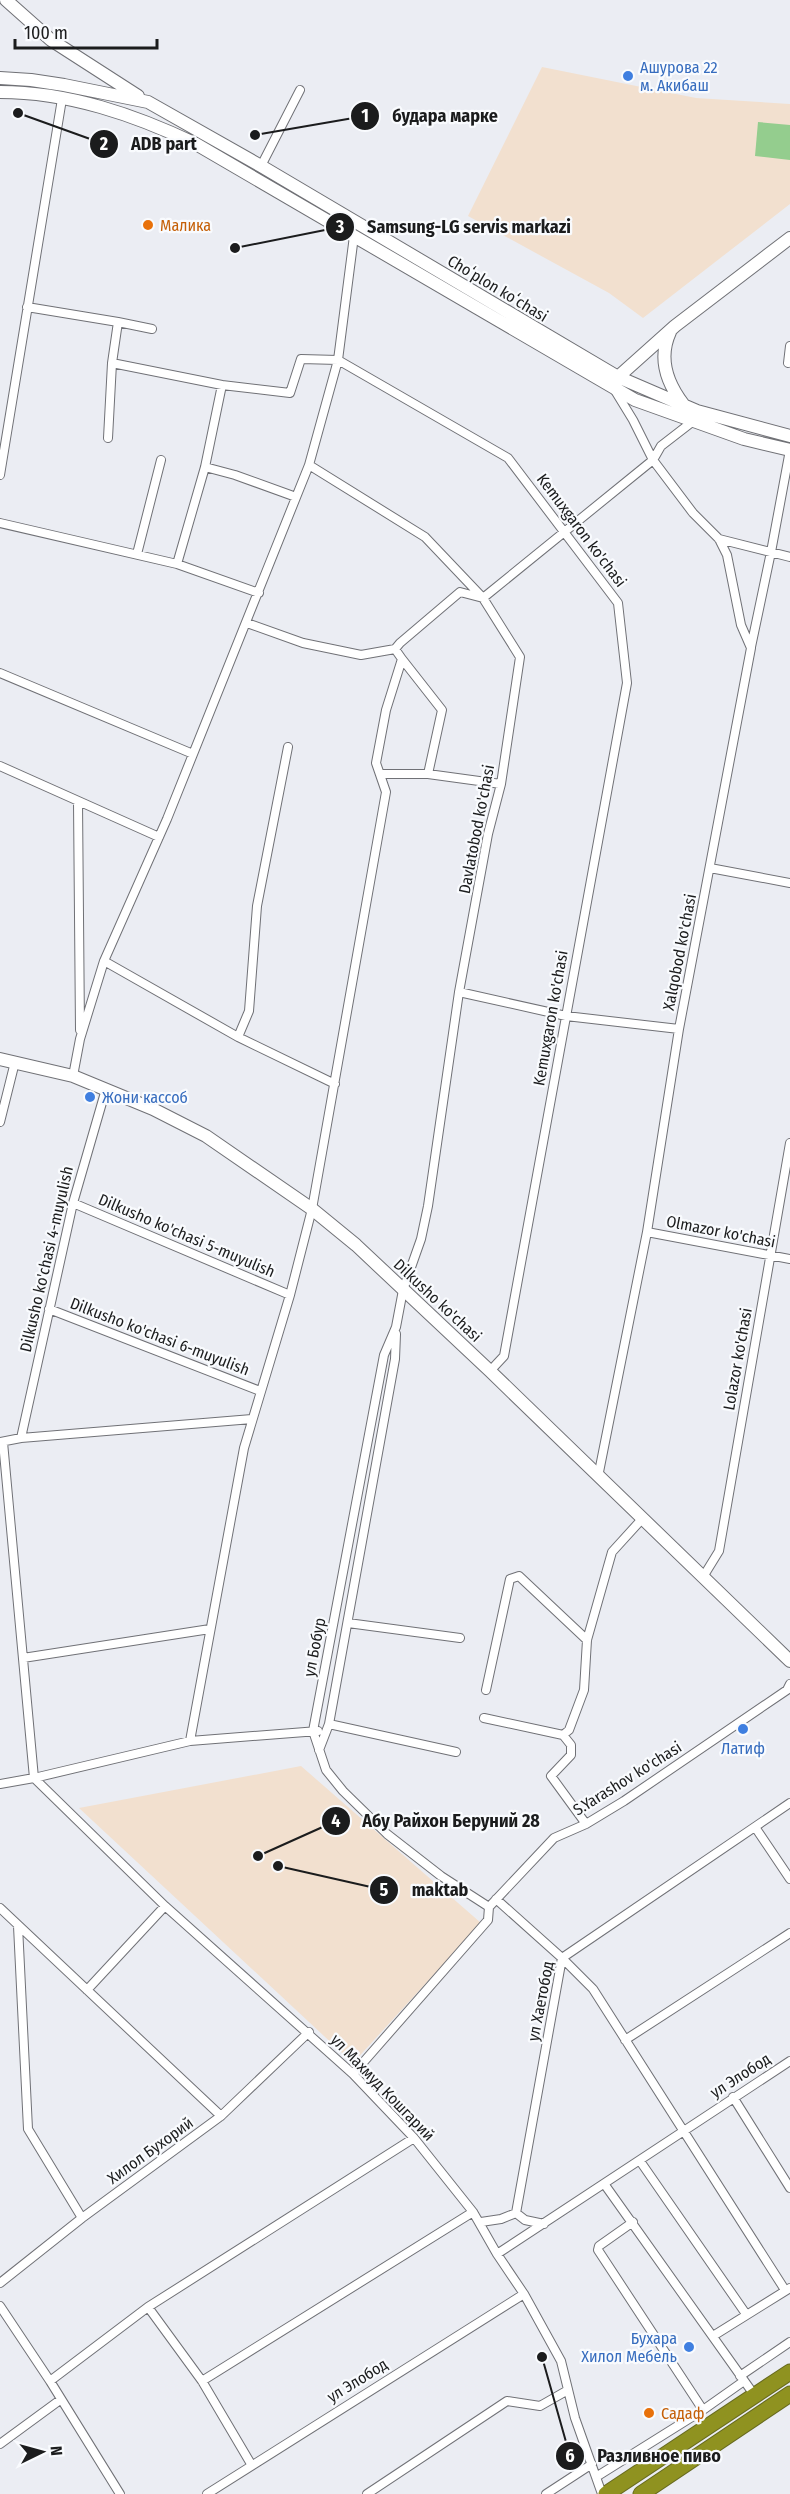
<svg xmlns="http://www.w3.org/2000/svg" width="790" height="2494" font-family="'Fira Sans Condensed',sans-serif">
  <rect width="100%" height="100%" fill="#ebedf3"/>
  <!-- education -->
  <path fill="#f2e0cf" d="M542,67L696,98L790,104V204L643,318L609,293L468,216Z
    M301,1766L481,1923L353,2063L79,1808Z"/>
  <!-- green -->
  <path fill="#94cd8e" d="M758,122L790,125V160L755,156Z"/>
  <g fill="none" stroke-linecap="round" stroke-linejoin="round">
    <defs>
      <path id="street" d="M261,166L300,90
        M27,307L118,322L112,363L222,385L290,393L301,359L338,360L508,458L618,603L627,683L504,1356L490,1371
        M118,322L152,329
        M788,363L790,346
        M108,438L112,363
        M309,465L425,537L483,598L520,657L501,784L488,834L459,992L428,1206L421,1239L403,1290L396,1327L384,1355L313,1731L326,1770L343,1791L387,1834L441,1876L489,1907
        M205,467L235,475L296,497
        M0,475L62,99
        M0,523L177,564L259,593
        M719,539L790,557
        M137,554L161,460
        M177,564L205,467L222,385
        M247,623L303,643L361,655L395,649L400,643L460,592L483,598L653,460L661,446L692,422
        M751,647L771,552L790,450
        M402,659L442,710L428,774
        M0,673L193,754
        M0,766L159,837
        M380,774H428L501,784
        M78,802L80,1030
        M710,868L790,883
        M104,961L238,1037L335,1084
        M459,992L566,1016L679,1029
        M238,1037L249,1011L257,906L288,747
        M73,1076L80,1039L104,961L167,819L309,465L338,360L354,236
        M0,1122L15,1062
        M73,1203L290,1295
        M647,1232L790,1259
        M49,1309L260,1391
        M21,1438L73,1203L106,1089
        M0,1442L21,1438L252,1419
        M3,1442L34,1778
        M598,1477L647,1232L679,1029L751,648L741,625L727,555L719,539L693,513L653,460L633,420L614,389
        M703,1577L719,1551L790,1143
        M348,1623L460,1638
        M23,1658L210,1629
        M486,1690L510,1579L519,1576L587,1640
        M484,1718L563,1735L569,1730L584,1690L587,1640L612,1552L642,1519
        M329,1724L456,1752
        M563,1735L571,1745V1755L551,1776L586,1824
        M190,1741L244,1448L290,1295L312,1209L386,792L376,763L386,710L402,659L395,649
        M319,1750L329,1724L395,1359L396,1334
        M34,1778L165,1906L353,2074L414,2138L473,2212L497,2254L524,2294L561,2361L575,2418L602,2494
        M0,1784L34,1778L190,1741L318,1731
        M755,1827L790,1879
        M496,1899L562,1958L593,1989L785,2290
        M0,1908L221,2116
        M18,1926L28,2129L82,2218
        M87,1990L165,1906
        M625,2040L790,1933
        M353,2074L488,1920L489,1907L554,1838L586,1824L624,1801L787,1690L790,1684
        M733,2097L790,2188
        M640,2161L746,2314
        M605,2185L755,2396
        M516,2213L525,2220L544,2224
        M481,2222L501,2219L516,2213L562,1958L790,1803
        M633,2222L599,2246L598,2250L703,2410
        M497,2254L790,2061
        M0,2283L82,2218L221,2116L309,2032
        M0,2306L50,2381L120,2494
        M148,2307L202,2381L251,2464
        M713,2336L790,2288
        M740,2376L790,2342
        M50,2381L148,2307L414,2138
        M202,2381L473,2212
        M0,2444L60,2400
        M596,2477L703,2410L744,2381
        M207,2494L524,2294
        M367,2494L507,2401L540,2406L568,2390
        M546,2494L592,2464"/>
      <path id="secondary" d="M6,0L51,40L138,96
        M0,78L31,80L64,85L148,102L261,166L618,377L697,411L790,436
        M0,92C69,92 135,115 196,144L635,400L744,439L790,450
        M670,332C658,358 667,383 683,404
        M617,382L618,377L675,326L790,238
        M0,1059L73,1076L153,1109L206,1136L312,1209L356,1245L490,1371L790,1661"/>
      <path id="highway" d="M606,2494L790,2372
        M641,2494L790,2394"/>
    </defs>
    <!-- street casing -->
    <use href="#street" stroke="#707176" stroke-width="10"/>
    <!-- secondary casing -->
    <use href="#secondary" stroke="#707176" stroke-width="14"/>
    <!-- highway casing -->
    <use href="#highway" stroke="#66691f" stroke-width="17"/>
    <!-- street -->
    <use href="#street" stroke="#fff" stroke-width="8"/>
    <!-- secondary -->
    <use href="#secondary" stroke="#fff" stroke-width="12"/>
    <!-- highway -->
    <use href="#highway" stroke="#8f9220" stroke-width="15"/>
  </g>
  <!-- markers -->
  <g fill="#3f7fe0" stroke="#f9fbfe" stroke-width="2">
    <circle cx="628" cy="76" r="6"/>
    <circle cx="90" cy="1097" r="6"/>
    <circle cx="743" cy="1729" r="6"/>
    <circle cx="689" cy="2347" r="6"/>
  </g>
  <g fill="#e8710a" stroke="#f9fbfe" stroke-width="2">
    <circle cx="148" cy="225" r="6"/>
    <circle cx="649" cy="2413" r="6"/>
  </g>
  <g text-anchor="middle" stroke-width="4.5" stroke-linejoin="round" paint-order="stroke">
    <!-- shop labels -->
    <g font-size="16" fill="#366cbe" stroke="#f9fbfe" text-anchor="start">
      <text x="640" y="73">Ашурова 22<tspan x="640" dy="18">м. Акибаш</tspan></text>
      <text x="102" y="1103">Жони кассоб</text>
      <text x="743" y="1754" text-anchor="middle">Латиф</text>
      <text x="677" y="2344" text-anchor="end">Бухара<tspan x="677" dy="18">Хилол Мебель</tspan></text>
    </g>
    <!-- food labels -->
    <g font-size="16" fill="#c56008" stroke="#f9fbfe" text-anchor="start">
      <text x="160" y="231">Малика</text>
      <text x="661" y="2419">Садаф</text>
    </g>
    <!-- street labels -->
    <g font-size="16" fill="#1b1c1d" stroke="#f9fbfe">
      <text transform="translate(498 288) rotate(31)" y="6">Choʻplon koʻchasi</text>
      <text transform="translate(582 530) rotate(53)" y="6">Kemuxgaron ko'chasi</text>
      <text transform="translate(476 829) rotate(-79)" y="6">Davlatobod ko'chasi</text>
      <text transform="translate(679 952) rotate(-79)" y="6">Xalqobod ko'chasi</text>
      <text transform="translate(550 1018) rotate(-80)" y="6">Kemuxgaron ko'chasi</text>
      <text transform="translate(721 1231) rotate(11)" y="6">Olmazor ko'chasi</text>
      <text transform="translate(187 1235) rotate(23)" y="6">Dilkusho ko'chasi 5-muyulish</text>
      <text transform="translate(46 1259) rotate(-77)" y="6">Dilkusho ko'chasi 4-muyulish</text>
      <text transform="translate(438 1300) rotate(43)" y="6">Dilkusho ko'chasi</text>
      <text transform="translate(160 1336) rotate(21)" y="6">Dilkusho ko'chasi 6-muyulish</text>
      <text transform="translate(737 1359) rotate(-80)" y="6">Lolazor ko'chasi</text>
      <text transform="translate(314 1647) rotate(-79)" y="6">ул Бобур</text>
      <text transform="translate(627 1778) rotate(-32)" y="6">S.Yarashov ko'chasi</text>
      <text transform="translate(540 2001) rotate(-79)" y="6">ул Хаетобод</text>
      <text transform="translate(740 2075) rotate(-33)" y="6">ул Элобод</text>
      <text transform="translate(383 2087) rotate(46)" y="6">ул Махмуд Кошгарий</text>
      <text transform="translate(150 2150) rotate(-36)" y="6">Хилол Бухорий</text>
      <text transform="translate(357 2380) rotate(-32)" y="6">ул Элобод</text>
    </g>
  </g>
  <!-- callouts -->
  <path fill="none" stroke="#1b1c1d" stroke-width="2" d="M255 135L365 116M18 113L104 144M235 248L340 227M258 1856L336 1821M278 1866L384 1890M542 2357L570 2456"/>
  <g fill="#1b1c1d" stroke="#f9fbfe" stroke-width="2">
    <circle cx="255" cy="135" r="6"/>
    <circle cx="18" cy="113" r="6"/>
    <circle cx="235" cy="248" r="6"/>
    <circle cx="258" cy="1856" r="6"/>
    <circle cx="278" cy="1866" r="6"/>
    <circle cx="542" cy="2357" r="6"/>
    <circle cx="365" cy="116" r="15"/>
    <circle cx="104" cy="144" r="15"/>
    <circle cx="340" cy="227" r="15"/>
    <circle cx="336" cy="1821" r="15"/>
    <circle cx="384" cy="1890" r="15"/>
    <circle cx="570" cy="2456" r="15"/>
  </g>
  <g font-size="18" text-anchor="middle" font-weight="bold" fill="#fff">
    <text x="365" y="122">1</text>
    <text x="104" y="150">2</text>
    <text x="340" y="233">3</text>
    <text x="336" y="1827">4</text>
    <text x="384" y="1896">5</text>
    <text x="570" y="2462">6</text>
  </g>
  <g font-size="18" text-anchor="middle" font-weight="bold" fill="#1b1c1d" stroke="#f9fbfe" stroke-width="4.5" stroke-linejoin="round" paint-order="stroke">
    <text x="445" y="122">будара марке</text>
    <text x="164" y="150">ADB part</text>
    <text x="469" y="233">Samsung-LG servis markazi</text>
    <text x="451" y="1827">Абу Райхон Беруний 28</text>
    <text x="440" y="1896">maktab</text>
    <text x="659" y="2462">Разливное пиво</text>
  </g>
  <!-- north arrow -->
  <g transform="translate(42 2452) rotate(85)" stroke="#f9fbfe" stroke-width="4.5" paint-order="stroke">
  <path d="M0-4.5L10 22L0 15L-10 22Z" fill="#1b1c1d"/>
  <text y="-9" font-size="16" font-weight="bold" text-anchor="middle" fill="#1b1c1d">N</text>
  </g>
  <!-- scale -->
  <path d="M15 39v9h142v-9" fill="none" stroke="#1b1c1d" stroke-width="3"/>
  <text x="24" y="39" font-size="18" fill="#1b1c1d" stroke="#f9fbfe" stroke-width="4.5" paint-order="stroke">100 m</text>
</svg>
